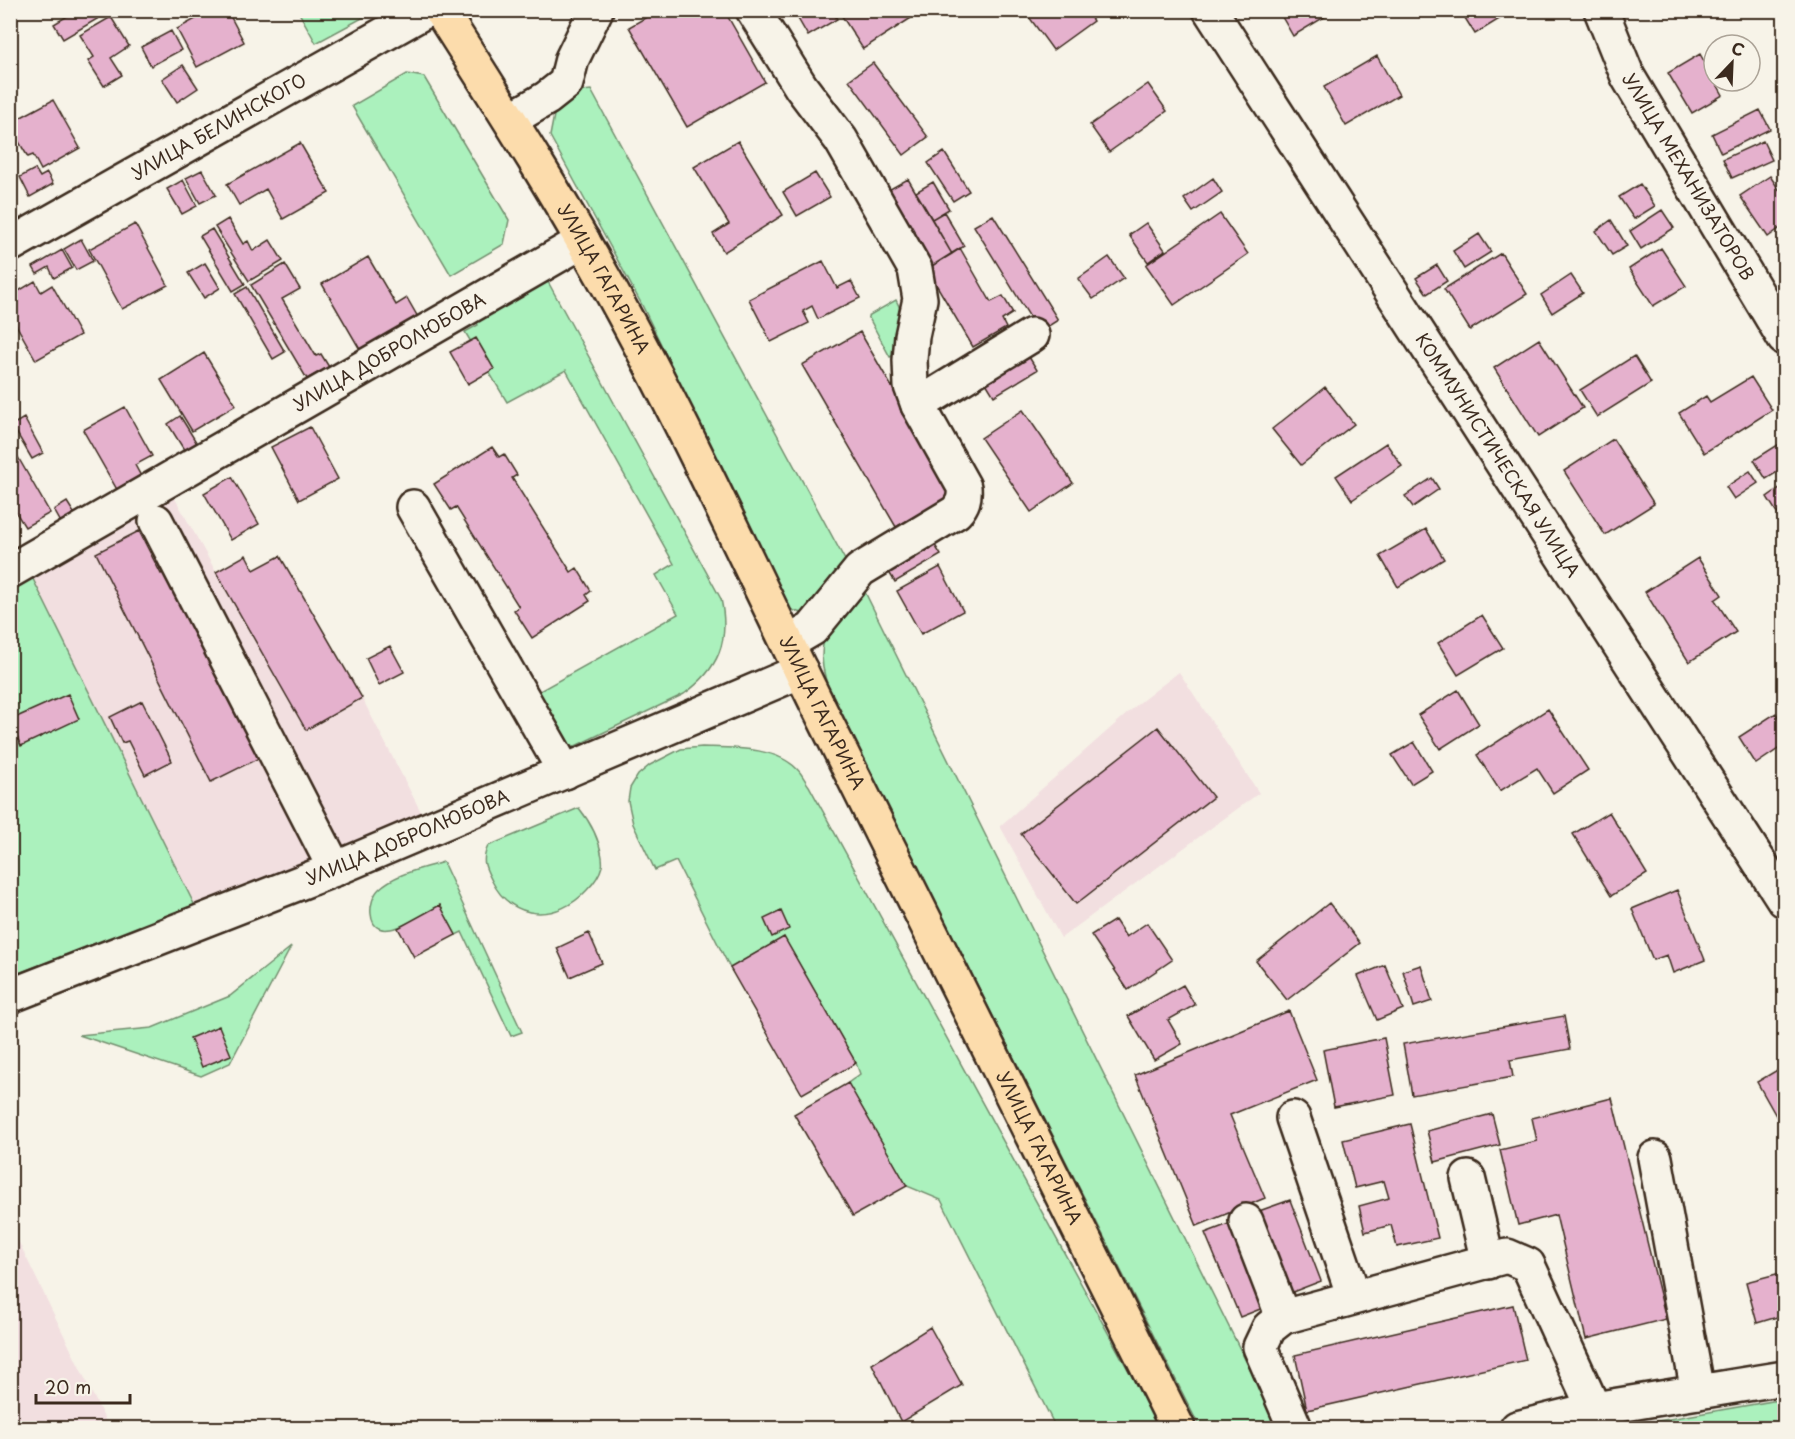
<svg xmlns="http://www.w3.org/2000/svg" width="1795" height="1439" font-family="'Playpen Sans',sans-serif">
  <rect width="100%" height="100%" fill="#f7f3e8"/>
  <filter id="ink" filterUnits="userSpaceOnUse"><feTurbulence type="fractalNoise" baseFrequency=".0167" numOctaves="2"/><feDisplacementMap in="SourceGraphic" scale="12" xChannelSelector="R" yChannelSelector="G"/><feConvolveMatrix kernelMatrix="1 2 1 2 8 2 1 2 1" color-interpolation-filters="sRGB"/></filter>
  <g filter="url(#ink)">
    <!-- built -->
    <path fill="#f2dfe0" d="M172,493L216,572L246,555L255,570L280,556L362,698L422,814L195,906L30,573Z
      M1179,672L1259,793L1061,938L1000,826L1139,703Z
      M10,1226H11L109,1428H11Z"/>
    <!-- green -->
    <path fill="#abf1bd" stroke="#738e6e" stroke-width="1.5" d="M298,11H368L366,16L316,43Z
      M407,74L424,77L509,220L504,244L451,275L352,106Z
      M591,90L845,560L841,575L814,610L801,613L789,609L642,305L550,136L554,115L574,92Z
      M547,280L721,599C730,641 719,669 684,694L567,750L536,693L678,614L656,575L674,564L566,370L507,402L465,332L478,325L468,306Z
      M896,300L905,319L901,352L890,357L868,316Z
      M30,573L195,906L11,976L10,583Z
      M862,586L1279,1428H1203L1196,1420L853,738C838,706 812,671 826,634C830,623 854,597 862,586Z
      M702,747C731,748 776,746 798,770C802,774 805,781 809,786L1160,1428H1056L941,1200L907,1186L848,1083L860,1074L856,1063L784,937L730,968L676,861L655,870L633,824L628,801L630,788L638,775L650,765L681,749Z
      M579,808C591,823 599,838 602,857C602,858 603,865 602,866C600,874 593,884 587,890C558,922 512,922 492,881C485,867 481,861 488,846Z
      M443,862L522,1032L511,1036L462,932L456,935L440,905C426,913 374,950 371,914C370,906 373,895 379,889C396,873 422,869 443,862Z
      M291,947L230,1063L201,1076L79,1035L152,1028L230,996Z
      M1784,1399V1428H1618Z"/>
    <!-- building -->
    <path fill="#e5b1cd" stroke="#3b2a1e" stroke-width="1.5" d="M69,10H108L109,12L63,39L54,24L71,14Z
      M212,10H227L244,42L197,67L177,29Z
      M659,10H724L765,82L687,127L629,27Z
      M793,10H832L837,19L808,36Z
      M838,10H922V11L863,49Z
      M1024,10H1086L1093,21L1053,50Z
      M1278,10H1336L1293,36Z
      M1460,10H1514L1475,34Z
      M111,17L129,46L111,58L122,75L104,86L88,61L94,57L80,35Z
      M171,31L181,50L151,66L141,47Z
      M1700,54L1723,95L1692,113L1668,73Z
      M1377,56L1399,95L1346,126L1324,87Z
      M873,63L928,137L904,155L849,80Z
      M183,65L198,88L177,102L162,79Z
      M1148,84L1167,111L1109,152L1090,125Z
      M53,100L80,148L41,170L33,155L28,157L10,127V123Z
      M1760,110L1770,129L1721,153L1712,134Z
      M738,141L783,215L724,252L713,234L729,224L694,167Z
      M1763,141L1772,160L1732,178L1723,159Z
      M300,143L329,193L283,219L266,189L239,205L227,184Z
      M944,152L969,191L953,201L928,163Z
      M35,169L40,177L47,173L53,184L30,197L20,177Z
      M202,170L216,195L200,203L186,178Z
      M815,173L830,197L797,216L783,192Z
      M1770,176L1784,197V225L1768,237L1740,196Z
      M1213,178L1222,192L1193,212L1184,199Z
      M908,179L952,254L927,269L883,193Z
      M183,180L197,206L182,214L167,189Z
      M933,182L949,209L932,219L916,192Z
      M1640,184L1655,206L1634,219L1619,197Z
      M1662,210L1674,228L1641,249L1630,231Z
      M944,212L964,246L952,254L932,219Z
      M1220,214L1248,254L1174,305L1146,265Z
      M993,215L1058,320L1039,332L974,226Z
      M228,219L243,244L248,241L253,251L270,240L283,261L249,281L215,227Z
      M1611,220L1627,246L1612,255L1596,231Z
      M1146,223L1165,250L1148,262L1129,235Z
      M135,224L168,285L122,309L89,249Z
      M212,229L245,284L233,291L200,236Z
      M1479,234L1491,252L1464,269L1453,251Z
      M81,239L93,261L76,270L64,249Z
      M960,248L991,302L1003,296L1013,313L1002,320L1006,328L973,347L927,269Z
      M1661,248L1686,286L1653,306L1629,269Z
      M62,250L72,268L54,278L49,267L37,274L33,267Z
      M1501,253L1527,294L1470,330L1444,289Z
      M368,257L396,305L407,298L419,319L362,353L322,284Z
      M1109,257L1124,278L1093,299L1078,279Z
      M823,261L837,288L851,281L860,298L818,319L812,306L803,311L809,323L771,342L749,299Z
      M205,263L220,288L204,298L188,273Z
      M285,264L300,289L282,299L316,356L321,354L329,367L307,379L251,285Z
      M1437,265L1447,281L1427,294L1416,278Z
      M1571,275L1583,293L1552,313L1541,295Z
      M35,281L41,292L52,285L80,335L36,360L10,314V309L17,305L12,295Z
      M247,287L285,352L273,359L235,294Z
      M860,332L954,494L896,527L802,365Z
      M476,338L494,369L468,384L450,352Z
      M1539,339L1583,408L1538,437L1494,368Z
      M1026,352L1037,370L994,396L983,378Z
      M204,353L236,405L192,431L161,380Z
      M1634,356L1651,383L1597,417L1580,390Z
      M1751,377L1772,410L1704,453L1679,413L1706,396L1710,402Z
      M1325,387L1354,424L1301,465L1272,429Z
      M125,407L152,456L135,465L143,480L119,493L83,430Z
      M1023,410L1073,483L1031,512L981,438Z
      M180,416L198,445L186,453L168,424Z
      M24,418L43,453L32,459L12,425Z
      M310,427L338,479L299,500L271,447Z
      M1613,439L1654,504L1605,535L1564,471Z
      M1784,441V468L1766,479L1754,460Z
      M1386,443L1402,466L1352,500L1336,476Z
      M492,447L499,457L504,454L517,475L512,478L571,572L577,568L591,591L586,595L590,601L532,638L514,610L519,607L456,507L451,510L434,484Z
      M15,452L50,513L25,527L10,503V454Z
      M1750,471L1758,483L1734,499L1726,487Z
      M232,477L259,524L231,540L204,493Z
      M1432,478L1439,489L1413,507L1405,496Z
      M1784,485V524L1767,497Z
      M67,502L77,518L63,526L54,510Z
      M1426,529L1444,559L1398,587L1380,556Z
      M139,531L161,574L176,567L269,753L211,782L96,553Z
      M933,542L941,555L895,582L887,569Z
      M246,555L254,570L280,556L362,698L306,730L216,572Z
      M1698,558L1722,595L1715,600L1736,632L1689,662L1645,592Z
      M940,567L963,611L921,634L897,591Z
      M1482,615L1503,648L1458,675L1438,643Z
      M390,646L404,672L379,685L366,658Z
      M1458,690L1479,724L1440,749L1418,715Z
      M68,694L79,719L21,746L10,720Z
      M142,701L172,761L145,775L128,741L122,743L110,717Z
      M1548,709L1588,770L1553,793L1537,768L1500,791L1477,755Z
      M1776,713L1784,727V745L1756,764L1739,737Z
      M1158,727L1213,797L1076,904L1021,834Z
      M1414,742L1432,771L1411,784L1392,755Z
      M1609,812L1647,874L1611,896L1573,834Z
      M1677,890L1705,960L1673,973L1667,955L1653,960L1632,909Z
      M1329,903L1360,943L1287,1000L1256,961Z
      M440,905L456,935L414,957L398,928Z
      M781,911L789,929L772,937L764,919Z
      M1115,920L1126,937L1147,923L1172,960L1128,990L1091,935Z
      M589,933L602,963L570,977L557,948Z
      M784,937L856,1063L802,1094L730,968Z
      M1385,965L1403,1009L1377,1020L1358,976Z
      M1421,965L1432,1001L1414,1007L1403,971Z
      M1183,985L1195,1005L1168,1020L1182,1044L1154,1060L1128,1016Z
      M1289,1011L1317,1080L1230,1115L1265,1198L1197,1226L1135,1075Z
      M1564,1016L1570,1049L1510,1060L1513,1077L1412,1095L1403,1044Z
      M219,1026L231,1055L202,1067L190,1038Z
      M1384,1038L1395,1095L1334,1107L1323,1050Z
      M1784,1066V1130L1757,1082Z
      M848,1083L907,1186L853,1216L794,1114Z
      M1612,1098L1666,1319L1586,1339L1556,1215L1518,1225L1500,1150L1537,1141L1532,1118Z
      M1492,1114L1500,1145L1435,1162L1427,1131Z
      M1410,1124L1438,1238L1397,1247L1391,1225L1365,1232L1359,1206L1389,1198L1384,1181L1355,1188L1343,1140Z
      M1290,1200L1321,1281L1290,1293L1259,1211Z
      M1234,1222L1268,1306L1240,1317L1205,1233Z
      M1784,1272V1315L1757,1323L1746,1282Z
      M1513,1305L1526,1360L1307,1410L1295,1355Z
      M930,1327L962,1385L901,1422L872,1364Z"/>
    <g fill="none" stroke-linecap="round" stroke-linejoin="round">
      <defs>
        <g id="minor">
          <path d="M753,10L801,87L841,140L915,269L920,299L912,336L910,360L911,386L918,405L964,487C965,498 963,504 956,512L860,570L812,629L788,643"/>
          <path id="s1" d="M1210,10L1784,900"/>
          <path id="s2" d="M1601,10L1628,77L1784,338"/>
          <path d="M511,119L547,98L566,83L572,59L596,10"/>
          <path id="s3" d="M10,245L427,10"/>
          <path d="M918,405L1032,335"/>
          <path d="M413,507L565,772"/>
          <path d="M156,521L335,869"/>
          <path id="s4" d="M10,571L583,241"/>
          <path id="s5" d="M10,996L335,869L801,671"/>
          <path d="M1293,1118L1354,1297"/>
          <path d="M1655,1158L1698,1392"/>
          <path d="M1468,1178L1488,1262"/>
          <path d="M1246,1221L1283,1317"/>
          <path d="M1295,1428L1260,1347L1269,1328L1283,1317L1507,1256L1528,1265L1594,1409"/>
          <path d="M1517,1428L1594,1409L1784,1378"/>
        </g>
        <g id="major">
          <path id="s6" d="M440,10C504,110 567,209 623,313C692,440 752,572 816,702C937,944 1058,1186 1178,1428"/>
        </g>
      </defs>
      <!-- minor casing -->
      <use href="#minor" stroke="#3b2a1e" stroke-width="38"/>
      <!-- major casing -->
      <use href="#major" stroke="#3b2a1e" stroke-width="38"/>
      <!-- minor -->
      <use href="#minor" stroke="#f7f3e8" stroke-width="33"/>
      <!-- major -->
      <use href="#major" stroke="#fcdcac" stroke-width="33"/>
    </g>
  </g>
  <g text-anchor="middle" stroke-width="6" stroke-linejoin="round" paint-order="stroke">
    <!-- street labels -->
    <g font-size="18" fill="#3b2a1e" stroke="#f7f3e8">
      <text dy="6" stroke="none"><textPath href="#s3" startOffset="240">УЛИЦА БЕЛИНСКОГО</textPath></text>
      <text dy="6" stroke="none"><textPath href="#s2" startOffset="189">УЛИЦА МЕХАНИЗАТОРОВ</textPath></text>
      <text dy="6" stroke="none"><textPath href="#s6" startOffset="315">УЛИЦА ГАГАРИНА</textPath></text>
      <text dy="6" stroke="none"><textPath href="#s4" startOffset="438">УЛИЦА ДОБРОЛЮБОВА</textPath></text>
      <text dy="6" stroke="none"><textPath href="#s1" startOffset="530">КОММУНИСТИЧЕСКАЯ УЛИЦА</textPath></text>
      <text dy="6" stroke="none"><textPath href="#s6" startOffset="801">УЛИЦА ГАГАРИНА</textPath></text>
      <text dy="6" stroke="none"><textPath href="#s5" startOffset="428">УЛИЦА ДОБРОЛЮБОВА</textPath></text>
      <text dy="6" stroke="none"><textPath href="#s6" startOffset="1287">УЛИЦА ГАГАРИНА</textPath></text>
    </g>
  </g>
  <!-- margin -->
  <rect width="1795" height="1439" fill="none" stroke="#f7f3e8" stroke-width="36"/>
  <rect x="18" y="18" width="1759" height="1403" fill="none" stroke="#3b2a1e" stroke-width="2" filter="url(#ink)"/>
  <!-- north arrow -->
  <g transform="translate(1732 63) rotate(23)"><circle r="28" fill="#f7f3e8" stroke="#aca397" stroke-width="1.5"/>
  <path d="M0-4.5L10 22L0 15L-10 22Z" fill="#3b2a1e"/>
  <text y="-9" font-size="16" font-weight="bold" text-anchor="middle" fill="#3b2a1e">С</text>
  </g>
  <!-- scale -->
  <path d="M36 1394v9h94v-9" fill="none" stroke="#3b2a1e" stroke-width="3"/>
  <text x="45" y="1394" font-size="18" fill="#3b2a1e" stroke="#f7f3e8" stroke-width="4.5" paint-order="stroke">20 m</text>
</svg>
